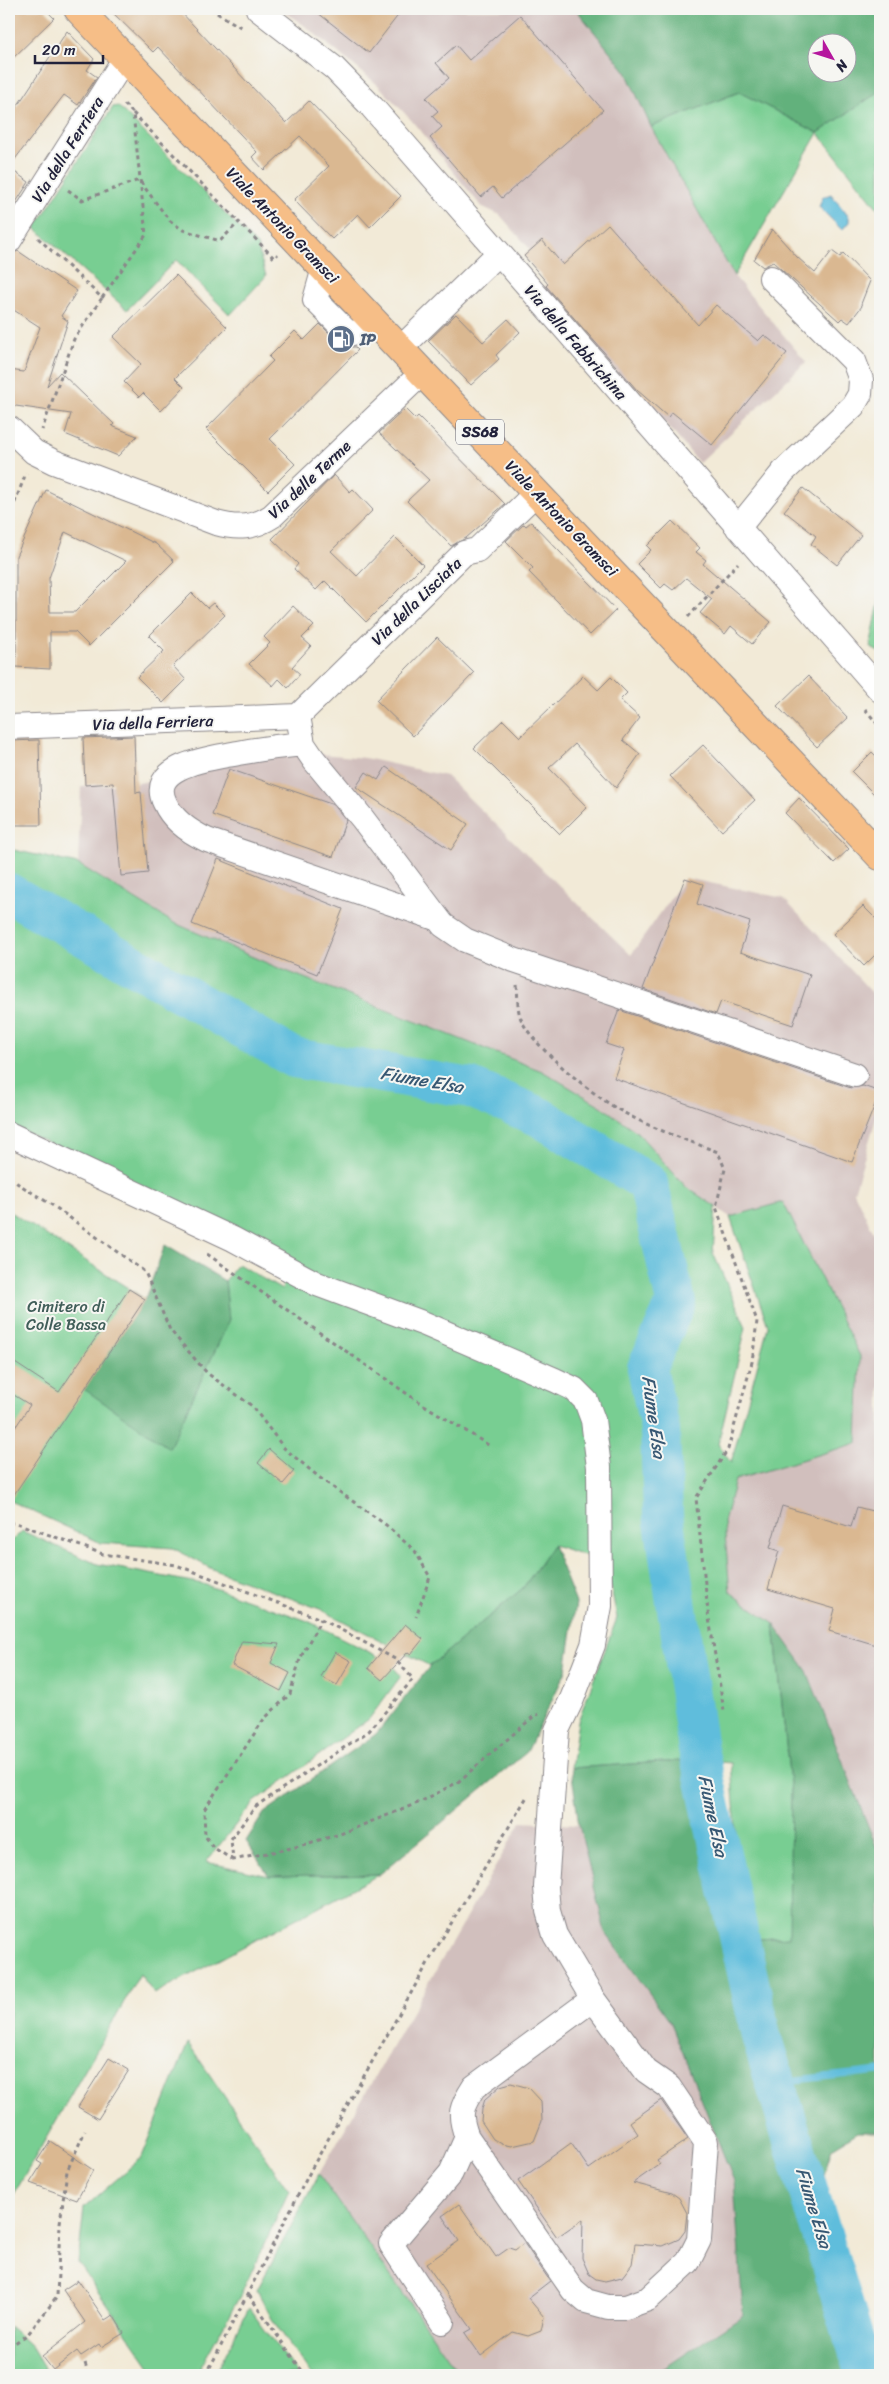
<svg xmlns="http://www.w3.org/2000/svg" width="889" height="2384" font-family="Sriracha,sans-serif">
  <rect width="100%" height="100%" fill="#f6f6f2"/>
  <filter id="ink" filterUnits="userSpaceOnUse"><feTurbulence type="fractalNoise" baseFrequency=".02" numOctaves="2"/><feDisplacementMap in="SourceGraphic" scale="10" xChannelSelector="R" yChannelSelector="G"/><feConvolveMatrix kernelMatrix="1 2 1 2 8 2 1 2 1" color-interpolation-filters="sRGB"/></filter>
  <filter id="wash" filterUnits="userSpaceOnUse"><feTurbulence type="fractalNoise" baseFrequency=".0096" numOctaves="4" result="noise"/><feDisplacementMap in="SourceGraphic" scale="20" xChannelSelector="R" yChannelSelector="G"/><feGaussianBlur stdDeviation="1.12" result="paint"/><feColorMatrix in="noise" values="0 0 0 0 0 0 0 0 0 0 0 0 0 0 0 0 0 1.4 0 .05"/><feComposite in="paint" operator="in"/></filter>
  <g filter="url(#wash)">
    <rect width="100%" height="100%" fill="#f2ead7"/>
    <!-- industrial -->
    <path fill="#d1bfbd" d="M280,9L579,10L626,72L651,127L734,276L806,362L699,463L640,393L625,382L544,287L548,284L524,256L530,249L500,215L481,206L412,121L378,85L304,25Z
      M288,751L365,758L446,776L631,955L685,878L783,898L880,1001V1105L854,1192L880,1246V1856L807,1671L774,1624L730,1592L724,1522L735,1480L857,1443L784,1202L730,1217L686,1187L637,1132L601,1106L542,1071L276,967L172,922L78,864L81,786L134,784Z
      M521,1822L579,1825L605,1932L671,2023L734,2181L743,2315L654,2375H460L319,2174Z"/>
    <!-- green -->
    <path fill="#78ce92" stroke="#4d7866" d="M880,91V211L818,133L734,276L651,127L739,92L818,133Z
      M118,106L257,245L266,276L230,315L176,260L127,310L35,228L113,107Z
      M880,597V653L870,647Z
      M9,849L78,864L172,922L276,967L542,1071L601,1106L637,1132L686,1187L716,1207L713,1253L746,1327L718,1444L731,1463L768,1326L730,1217L783,1202L860,1356L857,1443L735,1480L724,1522L730,1592L774,1624L791,1793L790,1937L744,1940L731,1763L696,1760L571,1768L578,1721L617,1618L606,1562L553,1545L523,1588L430,1666L320,1609L212,1569L173,1548L101,1543L10,1501L9,1502V1211L145,1299L169,1447L229,1321L225,1281L238,1264L282,1290L290,1256L208,1220L9,1124Z
      M22,1531L97,1564L203,1584L308,1621L389,1662L401,1676L369,1719L253,1803L206,1862L269,1876L380,1874L154,1994L140,1974L9,2203V1544Z
      M188,2043L289,2191L241,2294L196,2375H156L78,2263L84,2208L142,2157Z
      M319,2174L460,2375H311L272,2319L257,2290Z
      M249,2308L298,2375H215Z
      M9,2326L30,2345L48,2375H9Z"/>
    <!-- forest -->
    <path fill="#62b17c" stroke="#426a5c" fill-rule="evenodd" d="M576,9H880V91L818,133L739,92L651,127L626,72ZM816,42H846V72H816Z
      M165,1245L225,1281L229,1321L169,1448L84,1389L145,1299Z
      M553,1545L576,1603L566,1671L527,1752L380,1874L269,1876L246,1841L264,1813L376,1734L430,1666L523,1588Z
      M774,1624L807,1671L880,1856V2132H858L832,2148L824,2174L826,2197L869,2334L880,2340V2375H654L743,2315L734,2181L671,2023L605,1932L579,1825L571,1768L696,1760L730,1941L789,1937L791,1793Z"/>
    <!-- water -->
    <path fill="#5ebddc" stroke="#40708c" d="M831,194L849,217V222L842,230L819,207L823,197Z"/>
    <g fill="none" stroke-linecap="round" stroke-linejoin="round">
      <!-- stream -->
      <path stroke="#5ebddc" stroke-width="7" d="M776,2082L880,2071"/>
      <!-- river -->
      <path stroke="#5ebddc" stroke-width="40" d="M9,893L294,1058L471,1088L538,1116L648,1183L676,1302L647,1368L660,1430L663,1515L698,1749L761,2036L865,2375"/>
    </g>
    <g id="blocks">
      <!-- building -->
      <path fill="#dab891" fill-rule="evenodd" d="M9,9H45L54,18L9,62Z
        M109,9H178L286,123L309,101L401,196L370,227L358,214L332,239L294,200L329,166L300,136L264,170L252,157L257,152L158,47L153,52Z
        M313,9H403L369,53Z
        M520,15L603,110L502,198L493,187L481,197L430,138L442,127L432,116L438,111L426,98L449,78L436,63L456,45L469,60Z
        M67,31L94,59L87,70L97,77L78,105L64,95L9,167V102L16,108Z
        M9,168L29,182L9,213Z
        M608,224L698,325L716,305L758,341L764,335L787,353L712,445L672,412L668,417L637,390L546,286L548,284L524,256L542,240L563,265Z
        M772,229L797,257L815,273L832,251L840,257L843,253L870,281L861,304L862,306L849,323L842,318L839,321L773,262L763,267L754,260Z
        M18,251L77,291L61,316L68,321L47,386L60,372L114,424L112,426L137,436L118,456L65,434L71,414L9,405V370L24,372L40,327L9,307V255Z
        M176,275L227,327L175,378L184,387L161,411L143,393L139,397L124,382L141,364L113,337Z
        M456,314L483,342L508,319L520,332L496,355L499,359L471,385L428,341Z
        M320,324L340,344L346,347H355L358,350L270,439L295,464L268,491L206,429L273,361L269,357L295,331L304,340Z
        M405,409L415,419L418,416L505,504L466,538L451,546L407,501L429,480L379,433Z
        M334,475L350,492L353,489L373,510L331,551L357,576L395,537L423,565L366,622L325,581L316,590L294,569L298,564L272,539Z
        M803,488L861,535L837,565L811,544L816,536L784,511Z
        M46,490L156,544L174,561L89,646L75,632H50V669L16,667V556ZM65,532L126,561L75,612H50L49,578Z
        M672,521L700,548L696,552L706,560L703,564L771,622L752,644L731,626L725,634L700,613L712,599L686,578L673,590L665,584L661,588L637,564L651,550L647,546Z
        M531,522L616,610L590,635L529,572L533,568L506,541L524,524L526,526Z
        M192,593L207,608L213,603L225,615L173,666L186,680L163,703L137,677L164,651L149,636Z
        M293,606L314,626L302,638L311,646L292,667L300,674L288,688L279,679L273,686L249,664L270,643L264,637Z
        M437,637L474,673L413,736L376,700Z
        M583,676L598,690L611,677L627,693L620,700L640,718L623,740L640,754L616,788L575,744L549,768L587,807L560,834L474,748L503,720L520,737Z
        M808,676L848,718L817,747L777,706Z
        M134,736L136,793L141,792L148,873L121,876L113,783L85,785L83,738Z
        M39,740L41,825H9V741Z
        M703,745L755,800L722,831L670,776Z
        M872,752L880,760V800L852,772Z
        M386,767L468,824L451,850L356,787L366,772L378,780Z
        M229,769L334,805L346,820L333,857L212,815Z
        M799,798L849,849L834,863L785,813Z
        M218,859L343,909L317,974L192,924Z
        M685,878L703,884L697,904L750,922L740,952L810,975L793,1025L721,1001L716,1014L643,989Z
        M863,906L880,923V950L864,966L833,934Z
        M619,1010L851,1088L863,1086L880,1092L852,1162L614,1078L624,1050L606,1044Z
        M129,1289L145,1299L9,1502V1437L30,1405L9,1392V1359L59,1392Z
        M269,1449L294,1471L283,1484L258,1463Z
        M782,1506L851,1527L857,1507L880,1513V1646L829,1631L835,1609L768,1589L779,1551L770,1548Z
        M405,1624L423,1639L411,1654L408,1652L382,1680L368,1668Z
        M242,1641L279,1644L271,1663L290,1673L281,1691L232,1665Z
        M335,1652L351,1661L337,1685L321,1677Z
        M109,2058L129,2070L98,2119L78,2107Z
        M511,2083L529,2088L541,2101L542,2121L534,2141L512,2146L502,2144L493,2139L481,2121L482,2109L485,2099L500,2086Z
        M661,2100L688,2139L657,2160L660,2164L633,2183L672,2193L679,2198L687,2213L685,2231L679,2239L663,2246L635,2244L632,2264L622,2277L605,2281L596,2279L589,2274L582,2258L583,2219L557,2237L518,2181L571,2143L589,2169L638,2134L630,2122Z
        M50,2141L93,2170L77,2200L30,2183L42,2164L37,2161Z
        M459,2204L496,2257L509,2248L515,2250L524,2243L550,2281L528,2298L544,2317L541,2331L528,2336L513,2332L481,2356L465,2333L472,2329L426,2264L459,2241L442,2216Z
        M78,2280L105,2320L113,2315L124,2333L101,2347L99,2344L81,2356L77,2351L53,2370L42,2356L85,2322L63,2290Z"/>
    </g>
  </g>
  <g filter="url(#ink)">
    <use href="#blocks" fill-opacity="0" stroke="#8a8689" stroke-width="1"/>
    <g fill="none" stroke-linecap="round" stroke-linejoin="round">
      <defs>
        <path id="minor" d="M258,9L334,68L372,107L880,690
          M9,241L125,58
          M324,268L315,300L349,334L379,326
          M401,348L499,253
          M9,428L34,452L54,462L216,523C237,529 254,528 272,516L423,372
          M738,528L784,471L853,406L860,394L861,380L854,361L771,278
          M298,716L303,744L314,760L362,818L443,925L465,940L514,960L855,1075
          M298,716L464,553L477,550L537,492
          M9,727L298,716
          M303,744C281,746 260,749 238,753C215,758 146,764 165,803C173,821 190,832 207,840L438,919
          M9,1134L233,1239L317,1284L425,1324L555,1380L574,1389L586,1401L593,1420L599,1467L600,1606L593,1645L572,1699L557,1730L546,1887L548,1911L555,1935L593,1999L646,2071L669,2087L706,2142L699,2240L688,2262L648,2299L626,2307H608L586,2301L573,2290L467,2137C458,2114 461,2107 474,2087L593,1999
          M442,2322L391,2244L451,2173L467,2137"/>
        <path id="major" d="M78,9L880,856"/>
      </defs>
      <!-- minor casing -->
      <use href="#minor" stroke="#8a8689" stroke-width="26"/>
      <!-- major casing -->
      <use href="#major" stroke="#8a8689" stroke-width="30"/>
      <!-- path -->
      <path stroke="#8a8689" stroke-width="3" stroke-dasharray="4 4" stroke-linecap="butt" d="M210,9L244,29
        M133,113L239,222
        M68,190L82,200L139,180L169,220L183,230L220,241L239,222L274,258L278,254
        M38,238L102,298L74,339L42,430
        M102,298L146,235L133,113L123,103
        M9,518L26,473
        M688,617L738,563
        M865,709L880,727
        M517,985C518,995 517,1007 520,1016C527,1042 592,1094 616,1108C647,1127 684,1139 718,1152L725,1169L716,1207L757,1321L752,1362L728,1449L696,1498L708,1612L724,1711
        M9,1178L55,1207L145,1272L170,1330L207,1373L252,1406L284,1448L320,1478L386,1525L415,1551L430,1577L416,1617
        M207,1254L416,1400L490,1446
        M9,1523H16L103,1554L176,1565L321,1619L395,1659L413,1679L369,1731L256,1806L231,1839L233,1860L292,1848L340,1834L418,1803L458,1782L533,1717L539,1714
        M233,1860L214,1848L205,1836L204,1810L264,1719L290,1694L300,1659L321,1619
        M249,2295L305,2375
        M9,2347L28,2334L57,2297L60,2223L67,2171L85,2131
        M85,2363L89,2375
        M206,2375L313,2166L437,1947L528,1795"/>
      <!-- minor -->
      <use href="#minor" stroke="#fff" stroke-width="24"/>
      <!-- major -->
      <use href="#major" stroke="#f6be87" stroke-width="28"/>
    </g>
  </g>
  <!-- icons -->
  <defs>
    <symbol id="fuel-disc" viewBox="-11 -11 22 22"><circle r="9.5" fill="#5c6f8a" stroke="#f6f6f2"/><path d="M-5.5-6h7V0h2V4h1.3V-2.5L3-4.5l.8-.8L6-3V5H2.5V1h-1V6h-7ZM-4.2-4.7v3.2H.2V-4.7Z" fill="#fff"/></symbol>
  </defs>
  <g fill-rule="evenodd">
    <use href="#fuel-disc" x="325" y="323" width="32" height="32"/>
  </g>
  <g text-anchor="middle" stroke-width="4" stroke-linejoin="round" paint-order="stroke">
    <!-- shield labels -->
    <rect fill="#f6f6f2" stroke="#626272" stroke-width="1" x="456" y="419.5" width="48" height="25" rx="4"/>
    <g font-size="15" font-weight="bold" fill="#22223b">
      <text x="480" y="437">SS68</text>
    </g>
    <!-- street labels -->
    <g font-size="16" fill="#22223b" stroke="#f6f6f2">
      <text transform="translate(67 149) rotate(-58)" y="6">Via della Ferriera</text>
      <text transform="translate(283 225) rotate(46)" y="6">Viale Antonio Gramsci</text>
      <text transform="translate(576 342) rotate(49)" y="6">Via della Fabbrichina</text>
      <text transform="translate(309 479) rotate(-43)" y="6">Via delle Terme</text>
      <text transform="translate(562 518) rotate(46)" y="6">Viale Antonio Gramsci</text>
      <text transform="translate(416 601) rotate(-44)" y="6">Via della Lisciata</text>
      <text transform="translate(153 722) rotate(-2)" y="6">Via della Ferriera</text>
    </g>
    <!-- service labels -->
    <g font-size="16" font-weight="bold" fill="#4e5e75" stroke="#f6f6f2" text-anchor="start">
      <text x="360" y="345">IP</text>
    </g>
    <!-- park labels -->
    <g font-size="16" fill="#405e59" stroke="#f6f6f2">
      <text x="66" y="1312">Cimitero di<tspan x="66" dy="18">Colle Bassa</tspan></text>
    </g>
    <!-- water labels -->
    <g font-size="18" font-style="italic" fill="#375873" stroke="#f6f6f2">
      <text transform="translate(422 1080) rotate(10)" y="6">Fiume Elsa</text>
      <text transform="translate(654 1417) rotate(82)" y="6">Fiume Elsa</text>
      <text transform="translate(713 1816) rotate(78)" y="6">Fiume Elsa</text>
      <text transform="translate(814 2208) rotate(73)" y="6">Fiume Elsa</text>
    </g>
  </g>
  <!-- margin -->
  <rect width="889" height="2384" fill="none" stroke="#f6f6f2" stroke-width="30"/>
  <!-- north arrow -->
  <g transform="translate(832 58) rotate(129)"><circle r="24" fill="#f6f6f2" stroke="#a1a1a9"/>
  <path d="M0-4L9 19L0 12L-9 19Z" fill="#b5179e"/>
  <text y="-8" font-size="14" font-weight="bold" text-anchor="middle" fill="#22223b">N</text>
  </g>
  <!-- scale -->
  <path d="M35 55v8h68v-8" fill="none" stroke="#22223b" stroke-width="2.5"/>
  <text x="42" y="55" font-size="15" fill="#22223b" stroke="#f6f6f2" stroke-width="4" paint-order="stroke">20 m</text>
</svg>
